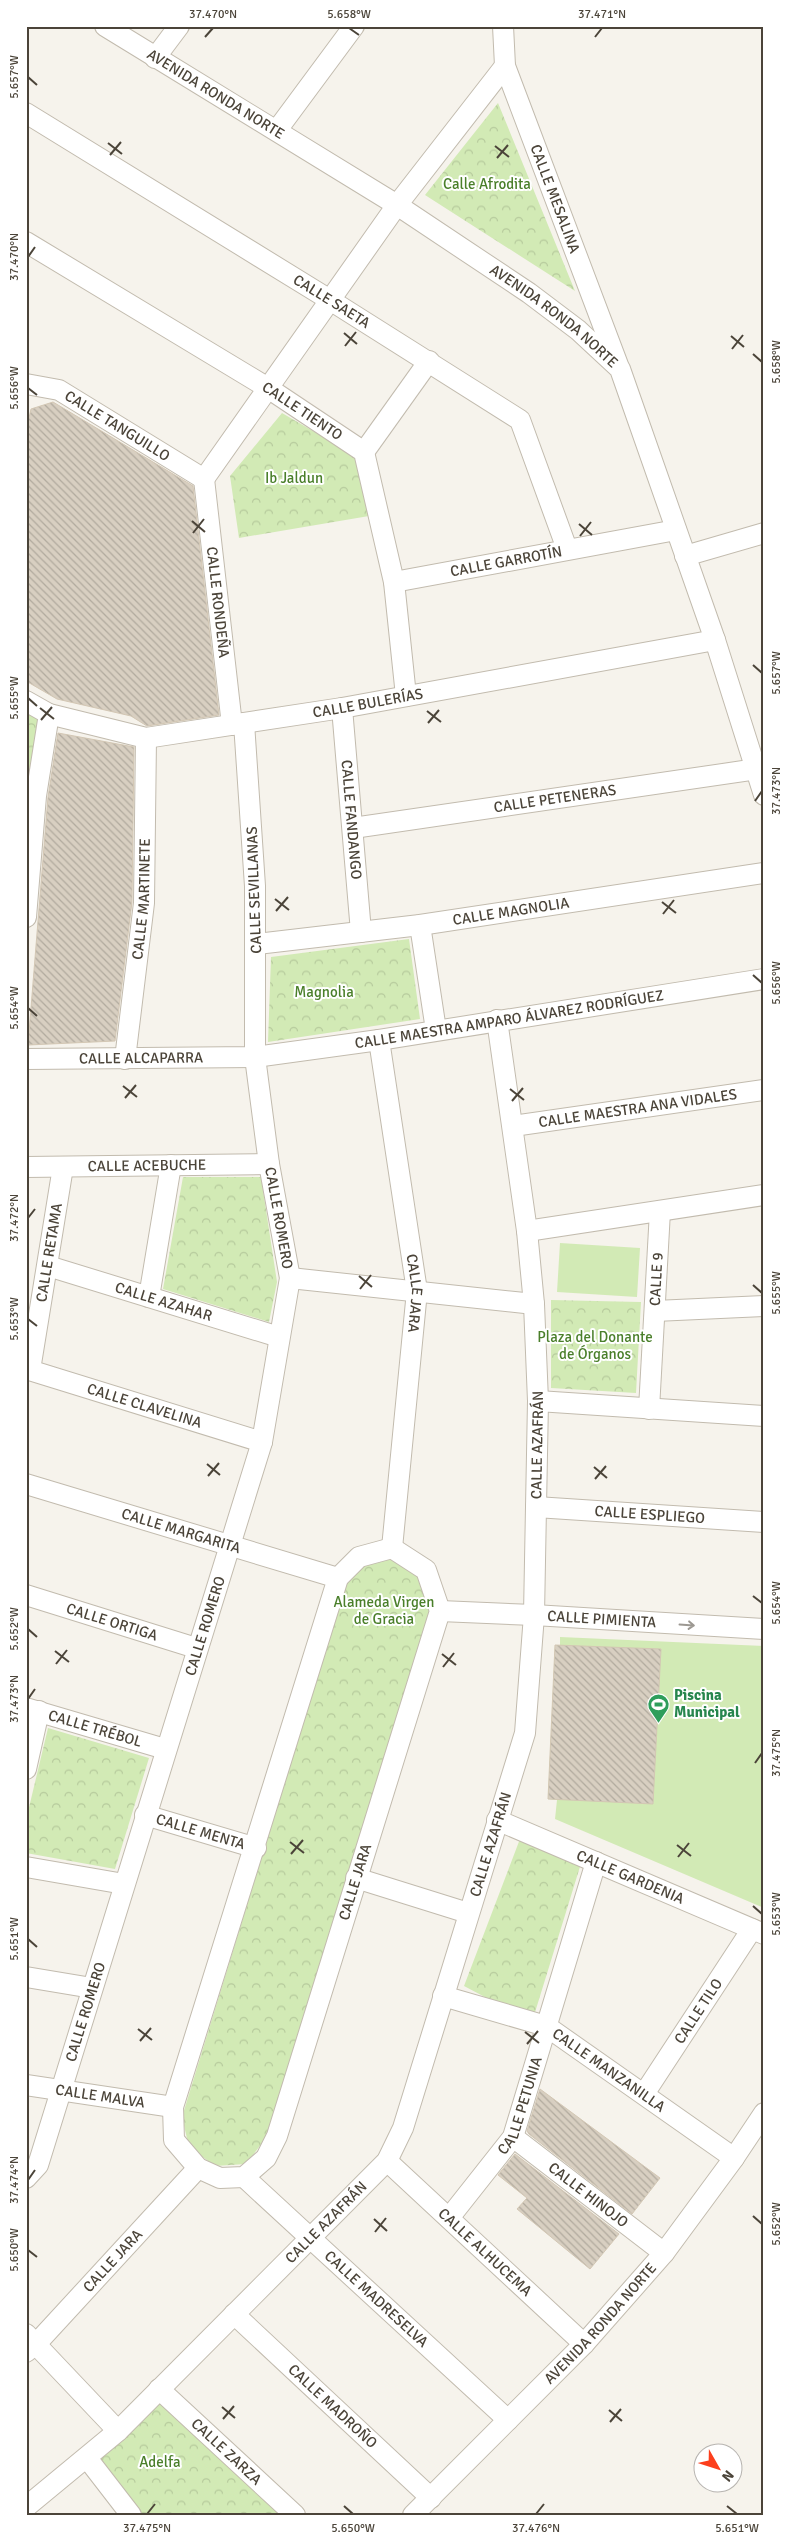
<svg xmlns="http://www.w3.org/2000/svg" width="790" height="2541" font-family="Signika,sans-serif">
  <defs>
    <pattern id="park-crowns" width="20" height="18" patternUnits="userSpaceOnUse" patternTransform="scale(1.25)"><rect width="20" height="18" fill="#d2eab5"/><path d="M2 6a3 3 0 1 1 6 0M12 15a3 3 0 1 1 6 0" fill="none" stroke="#b6ca9c"/></pattern>
    <pattern id="building-back-hatch" width="6" height="6" patternUnits="userSpaceOnUse" patternTransform="scale(1.25)"><rect width="6" height="6" fill="#d8cfc1"/><path d="M-1 5l2 2M0 0l6 6M5-1l2 2" fill="none" stroke="#b1aa9e"/></pattern>
  </defs>
  <rect width="100%" height="100%" fill="#f6f3ec"/>
  <!-- park -->
  <path fill="url(#park-crowns)" d="M498,103L575,291L425,195Z
    M282,413L356,456L369,516L239,538L230,476Z
    M26,701L44,712L26,795Z
    M409,939L420,1019L268,1042L271,957Z
    M183,1177H261L277,1282L269,1322L163,1289Z
    M551,1300L641,1302L636,1393L551,1388Z
    M392,1558L421,1574L431,1612L269,2134L246,2164L215,2166L189,2147L182,2117L346,1582L363,1562Z
    M48,1728L149,1758L115,1869L26,1853V1820Z
    M523,1831L583,1857L532,2022L464,1986Z
    M159,2389L285,2506L276,2515H131L87,2458Z"/>
  <!-- garden -->
  <path fill="#d2eab5" d="M560,1243L640,1248L637,1297L557,1292Z
    M560,1637L764,1646V1908L555,1819L557,1800L548,1799L555,1645H560Z"/>
  <!-- building -->
  <path fill="url(#building-back-hatch)" stroke="#d3c7b4" d="M53,402L193,486L219,715L147,726L131,716L57,699L26,681V431L31,409Z
    M58,733L134,747L132,902L115,1041L28,1045L48,797Z
    M555,1645L661,1649L653,1804L548,1799Z
    M540,2089L660,2178L632,2214L529,2134L527,2131Z
    M515,2154L619,2234L590,2269L517,2209L527,2198L498,2175Z"/>
  <g fill="none" stroke-linecap="round" stroke-linejoin="round">
    <defs>
      <g id="minor">
        <path id="s1" d="M105,26L397,205L529,293L578,330L620,369L715,640L764,795"/>
        <path id="s2" d="M503,26L505,66L618,365"/>
        <path d="M155,58L179,26"/>
        <path id="s3" d="M26,113L330,300L520,420L567,549"/>
        <path d="M277,130L354,26"/>
        <path id="s4" d="M26,242L268,388L364,452L394,582L406,696"/>
        <path id="s5" d="M26,384L59,390L204,479"/>
        <path d="M364,452L429,361"/>
        <path d="M204,479L397,205L505,66"/>
        <path id="s6" d="M204,479L232,725"/>
        <path d="M685,556L764,533"/>
        <path id="s7" d="M394,582L676,530"/>
        <path id="s8" d="M26,701L49,714L146,738L342,708L715,640"/>
        <path id="s9" d="M342,708L361,932"/>
        <path id="s10" d="M353,828L757,769"/>
        <path d="M26,917L36,796L49,714"/>
        <path d="M420,925L436,1030"/>
        <path id="s11" d="M257,944L420,925L764,873"/>
        <path id="s12" d="M379,1040L417,1291L392,1548"/>
        <path id="s13" d="M26,1059L255,1057L379,1040L764,979"/>
        <path id="s14" d="M125,1059L144,903L146,738"/>
        <path id="s15" d="M513,1126L764,1090"/>
        <path id="s16" d="M26,1167L269,1164"/>
        <path d="M527,1231L764,1195"/>
        <path id="s17" d="M48,1266L279,1337"/>
        <path d="M290,1278L534,1304"/>
        <path d="M149,1297L171,1165"/>
        <path d="M655,1311L764,1306"/>
        <path id="s18" d="M26,1369L262,1442"/>
        <path id="s19" d="M30,1370L63,1167"/>
        <path d="M538,1401L764,1416"/>
        <path id="s20" d="M649,1409L660,1211"/>
        <path id="s21" d="M26,1484L338,1578"/>
        <path id="s22" d="M536,1507L764,1522"/>
        <path d="M392,1548L426,1570L440,1611L277,2136L266,2158L244,2177L220,2178L198,2168L174,2140L173,2107L338,1578L359,1557Z"/>
        <path id="s23" d="M26,1595L196,1648"/>
        <path id="s24" d="M440,1611L534,1615L764,1629"/>
        <path id="s25" d="M26,1708L165,1749"/>
        <path d="M26,1769L39,1711"/>
        <path id="s26" d="M145,1815L256,1848"/>
        <path id="s27" d="M497,1820L764,1934"/>
        <path d="M26,1867L124,1884"/>
        <path d="M356,1878L468,1913"/>
        <path d="M26,1977L92,1988"/>
        <path id="s28" d="M443,1996L546,2026L734,2158"/>
        <path id="s29" d="M26,2085L173,2107"/>
        <path id="s30" d="M644,2094L752,1929"/>
        <path id="s31" d="M513,2137L664,2253"/>
        <path id="s32" d="M387,2161L584,2344"/>
        <path id="s33" d="M244,2177L508,2420"/>
        <path id="s34" d="M26,2178L38,2165L262,1442L290,1278L269,1164L255,1057V886L244,723"/>
        <path id="s35" d="M449,2218L513,2137L596,1862"/>
        <path id="s36" d="M234,2314L431,2498"/>
        <path d="M26,2334L118,2431"/>
        <path id="s37" d="M26,2352L36,2344L198,2168"/>
        <path id="s38" d="M159,2389L295,2515"/>
        <path d="M87,2458L131,2515"/>
        <path id="s39" d="M26,2507L118,2431L387,2161L403,2128L525,1733L534,1615L536,1507L538,1401L534,1304L527,1231L497,1020"/>
        <path id="s40" d="M413,2515L584,2344L664,2253L734,2158L764,2113"/>
      </g>
    </defs>
    <!-- minor casing -->
    <use href="#minor" stroke="#c2bbae" stroke-width="22"/>
    <!-- minor -->
    <use href="#minor" stroke="#fff" stroke-width="20"/>
  </g>
  <!-- one-way arrows -->
  <defs><path id="oneway-shaft" d="M-6 0H5M1.5-3L5.5 0L1.5 3" fill="none" stroke-width="1.6" stroke-linecap="round" stroke-linejoin="round" transform="scale(1.25)"/></defs>
  <use stroke="#9c9892" href="#oneway-shaft" transform="translate(687 1625) rotate(4)"/>
  <!-- ticks -->
  <path fill="none" stroke="#4b4439" stroke-width="2" d="M349,28L359,35M205,37L213,28M595,37L602,28M28,77L37,85M108,143L122,154M495,146L509,157M110,155L121,142M497,158L508,145M28,257L35,247M344,333L357,344M731,336L744,347M345,346L356,332M732,349L743,335M753,354L762,362M28,388L37,395M192,521L205,532M579,524L592,535M193,533L204,519M580,536L591,522M753,665L762,673M28,698L37,706M40,708L54,719M427,711L441,722M41,720L52,707M428,723L439,710M755,801L762,791M275,899L289,910M662,902L676,913M276,911L288,897M663,914L674,900M753,975L762,983M28,1008L37,1016M123,1086L137,1097M510,1089L524,1100M125,1098L136,1085M512,1101L523,1088M28,1218L35,1209M359,1276L372,1287M753,1285L762,1293M360,1289L371,1275M28,1319L37,1326M207,1464L220,1475M594,1467L607,1478M208,1476L219,1463M595,1479L606,1466M753,1596L762,1603M28,1629L37,1637M55,1651L69,1662M442,1654L456,1665M56,1664L67,1650M443,1667L454,1653M28,1699L35,1689M755,1763L762,1753M290,1842L304,1853M677,1845L691,1856M291,1854L303,1840M678,1857L689,1843M753,1906L762,1914M28,1939L37,1947M138,2029L152,2040M525,2032L539,2043M140,2041L151,2028M527,2044L538,2031M28,2180L35,2170M753,2216L762,2224M374,2219L387,2231M375,2232L386,2218M28,2250L37,2257M222,2407L235,2418M609,2410L622,2421M223,2419L234,2406M610,2422L621,2409M344,2506L353,2514M727,2506L737,2514M147,2514L155,2504M536,2514L544,2504"/>
  <!-- icons -->
  <defs>
    <symbol id="stadium-pin" viewBox="-11 -11 22 30"><path d="M0 17L-7.5 6A9.5 9.5 0 1 1 7.5 6Z" fill="#2e9e5b" stroke="#fff"/><path d="M0-5a6.5 5 0 1 0 0 10a6.5 5 0 1 0 0-10ZM-3.5-1.8h7v3.6h-7Z" fill="#fff"/></symbol>
  </defs>
  <g fill-rule="evenodd">
    <use href="#stadium-pin" x="646" y="1692" width="25" height="34"/>
  </g>
  <g text-anchor="middle" stroke-width="4" stroke-linejoin="round" paint-order="stroke">
    <!-- street labels -->
    <g font-size="15" fill="#4b4439" stroke="#fff">
      <text dy="5" stroke="none"><textPath href="#s1" startOffset="130">AVENIDA RONDA NORTE</textPath></text>
      <text dy="5" stroke="none"><textPath href="#s2" startOffset="182">CALLE MESALINA</textPath></text>
      <text dy="5" stroke="none"><textPath href="#s3" startOffset="359">CALLE SAETA</textPath></text>
      <text dy="5" stroke="none"><textPath href="#s1" startOffset="535">AVENIDA RONDA NORTE</textPath></text>
      <text dy="5" stroke="none"><textPath href="#s4" startOffset="324">CALLE TIENTO</textPath></text>
      <text dy="5" stroke="none"><textPath href="#s5" startOffset="102">CALLE TANGUILLO</textPath></text>
      <text dy="5" stroke="none"><textPath href="#s7" startOffset="114">CALLE GARROTÍN</textPath></text>
      <text dy="5" stroke="none"><textPath href="#s6" startOffset="124">CALLE RONDEÑA</textPath></text>
      <text dy="5" stroke="none"><textPath href="#s8" startOffset="351">CALLE BULERÍAS</textPath></text>
      <text dy="5" stroke="none"><textPath href="#s10" startOffset="204">CALLE PETENERAS</textPath></text>
      <text dy="5" stroke="none"><textPath href="#s9" startOffset="112">CALLE FANDANGO</textPath></text>
      <text transform="translate(254 890) rotate(-92)" y="5">CALLE SEVILLANAS</text>
      <text dy="5" stroke="none"><textPath href="#s14" startOffset="161">CALLE MARTINETE</textPath></text>
      <text dy="5" stroke="none"><textPath href="#s11" startOffset="256">CALLE MAGNOLIA</textPath></text>
      <text dy="5" stroke="none"><textPath href="#s13" startOffset="486">CALLE MAESTRA AMPARO ÁLVAREZ RODRÍGUEZ</textPath></text>
      <text dy="5" stroke="none"><textPath href="#s13" startOffset="115">CALLE ALCAPARRA</textPath></text>
      <text dy="5" stroke="none"><textPath href="#s15" startOffset="126">CALLE MAESTRA ANA VIDALES</textPath></text>
      <text dy="5" stroke="none"><textPath href="#s16" startOffset="121">CALLE ACEBUCHE</textPath></text>
      <text transform="translate(279 1218) rotate(80)" y="5">CALLE ROMERO</text>
      <text dy="5" stroke="none"><textPath href="#s19" startOffset="119">CALLE RETAMA</textPath></text>
      <text dy="5" stroke="none"><textPath href="#s20" startOffset="130">CALLE 9</textPath></text>
      <text dy="5" stroke="none"><textPath href="#s12" startOffset="256">CALLE JARA</textPath></text>
      <text dy="5" stroke="none"><textPath href="#s17" startOffset="121">CALLE AZAHAR</textPath></text>
      <text dy="5" stroke="none"><textPath href="#s18" startOffset="124">CALLE CLAVELINA</textPath></text>
      <text dy="5" stroke="none"><textPath href="#s39" startOffset="1239">CALLE AZAFRÁN</textPath></text>
      <text dy="5" stroke="none"><textPath href="#s22" startOffset="114">CALLE ESPLIEGO</textPath></text>
      <text dy="5" stroke="none"><textPath href="#s21" startOffset="162">CALLE MARGARITA</textPath></text>
      <text dy="5" stroke="none"><textPath href="#s24" startOffset="162">CALLE PIMIENTA</textPath></text>
      <text dy="5" stroke="none"><textPath href="#s23" startOffset="90">CALLE ORTIGA</textPath></text>
      <text dy="5" stroke="none"><textPath href="#s34" startOffset="582">CALLE ROMERO</textPath></text>
      <text dy="5" stroke="none"><textPath href="#s25" startOffset="72">CALLE TRÉBOL</textPath></text>
      <text dy="5" stroke="none"><textPath href="#s26" startOffset="58">CALLE MENTA</textPath></text>
      <text dy="5" stroke="none"><textPath href="#s39" startOffset="834">CALLE AZAFRÁN</textPath></text>
      <text dy="5" stroke="none"><textPath href="#s27" startOffset="145">CALLE GARDENIA</textPath></text>
      <text transform="translate(355 1882) rotate(-73)" y="5">CALLE JARA</text>
      <text dy="5" stroke="none"><textPath href="#s34" startOffset="178">CALLE ROMERO</textPath></text>
      <text dy="5" stroke="none"><textPath href="#s30" startOffset="99">CALLE TILO</textPath></text>
      <text dy="5" stroke="none"><textPath href="#s28" startOffset="184">CALLE MANZANILLA</textPath></text>
      <text dy="5" stroke="none"><textPath href="#s29" startOffset="75">CALLE MALVA</textPath></text>
      <text dy="5" stroke="none"><textPath href="#s35" startOffset="135">CALLE PETUNIA</textPath></text>
      <text dy="5" stroke="none"><textPath href="#s31" startOffset="95">CALLE HINOJO</textPath></text>
      <text dy="5" stroke="none"><textPath href="#s39" startOffset="414">CALLE AZAFRÁN</textPath></text>
      <text dy="5" stroke="none"><textPath href="#s32" startOffset="134">CALLE ALHUCEMA</textPath></text>
      <text dy="5" stroke="none"><textPath href="#s37" startOffset="126">CALLE JARA</textPath></text>
      <text dy="5" stroke="none"><textPath href="#s33" startOffset="180">CALLE MADRESELVA</textPath></text>
      <text dy="5" stroke="none"><textPath href="#s40" startOffset="268">AVENIDA RONDA NORTE</textPath></text>
      <text dy="5" stroke="none"><textPath href="#s36" startOffset="135">CALLE MADROÑO</textPath></text>
      <text dy="5" stroke="none"><textPath href="#s38" startOffset="92">CALLE ZARZA</textPath></text>
    </g>
    <!-- park labels -->
    <g font-size="15" fill="#4a7f2a" stroke="#fff">
      <text x="487" y="189">Calle Afrodita</text>
      <text x="294" y="483">Ib Jaldun</text>
      <text x="324" y="997">Magnolia</text>
      <text x="595" y="1342">Plaza del Donante<tspan x="595" dy="17">de Órganos</tspan></text>
      <text x="384" y="1607">Alameda Virgen<tspan x="384" dy="17">de Gracia</tspan></text>
      <text x="160" y="2467">Adelfa</text>
    </g>
    <!-- leisure labels -->
    <g font-size="15" font-weight="bold" fill="#27864d" stroke="#fff" text-anchor="start">
      <text x="674" y="1700">Piscina<tspan x="674" dy="17">Municipal</tspan></text>
    </g>
  </g>
  <!-- border -->
  <rect width="790" height="2541" fill="none" stroke="#ffffff" stroke-width="55"/>
  <!-- north arrow -->
  <g transform="translate(718 2468) rotate(129)"><circle r="24" fill="#ffffff" stroke="#b7b4b0"/>
  <path d="M0-4L9 19L0 12L-9 19Z" fill="#fc3f1d"/>
  <text y="-8" font-size="14" font-weight="bold" text-anchor="middle" fill="#4b4439">N</text>
  </g>
  <rect x="28" y="28" width="734" height="2486" fill="none" stroke="#4b4439" stroke-width="2"/>
  <g font-size="12" text-anchor="middle" fill="#4b4439">
    <text x="213" y="18">37.470°N</text>
    <text x="349" y="18">5.658°W</text>
    <text x="602" y="18">37.471°N</text>
    <text transform="translate(14 77) rotate(-90)" y="4">5.657°W</text>
    <text transform="translate(14 257) rotate(-90)" y="4">37.470°N</text>
    <text transform="translate(776 362) rotate(-90)" y="4">5.658°W</text>
    <text transform="translate(14 388) rotate(-90)" y="4">5.656°W</text>
    <text transform="translate(776 673) rotate(-90)" y="4">5.657°W</text>
    <text transform="translate(14 698) rotate(-90)" y="4">5.655°W</text>
    <text transform="translate(776 791) rotate(-90)" y="4">37.473°N</text>
    <text transform="translate(776 983) rotate(-90)" y="4">5.656°W</text>
    <text transform="translate(14 1008) rotate(-90)" y="4">5.654°W</text>
    <text transform="translate(14 1218) rotate(-90)" y="4">37.472°N</text>
    <text transform="translate(776 1293) rotate(-90)" y="4">5.655°W</text>
    <text transform="translate(14 1319) rotate(-90)" y="4">5.653°W</text>
    <text transform="translate(776 1603) rotate(-90)" y="4">5.654°W</text>
    <text transform="translate(14 1629) rotate(-90)" y="4">5.652°W</text>
    <text transform="translate(14 1699) rotate(-90)" y="4">37.473°N</text>
    <text transform="translate(776 1753) rotate(-90)" y="4">37.475°N</text>
    <text transform="translate(776 1914) rotate(-90)" y="4">5.653°W</text>
    <text transform="translate(14 1939) rotate(-90)" y="4">5.651°W</text>
    <text transform="translate(14 2180) rotate(-90)" y="4">37.474°N</text>
    <text transform="translate(776 2224) rotate(-90)" y="4">5.652°W</text>
    <text transform="translate(14 2250) rotate(-90)" y="4">5.650°W</text>
    <text x="147" y="2532">37.475°N</text>
    <text x="353" y="2532">5.650°W</text>
    <text x="536" y="2532">37.476°N</text>
    <text x="737" y="2532">5.651°W</text>
  </g>
</svg>
